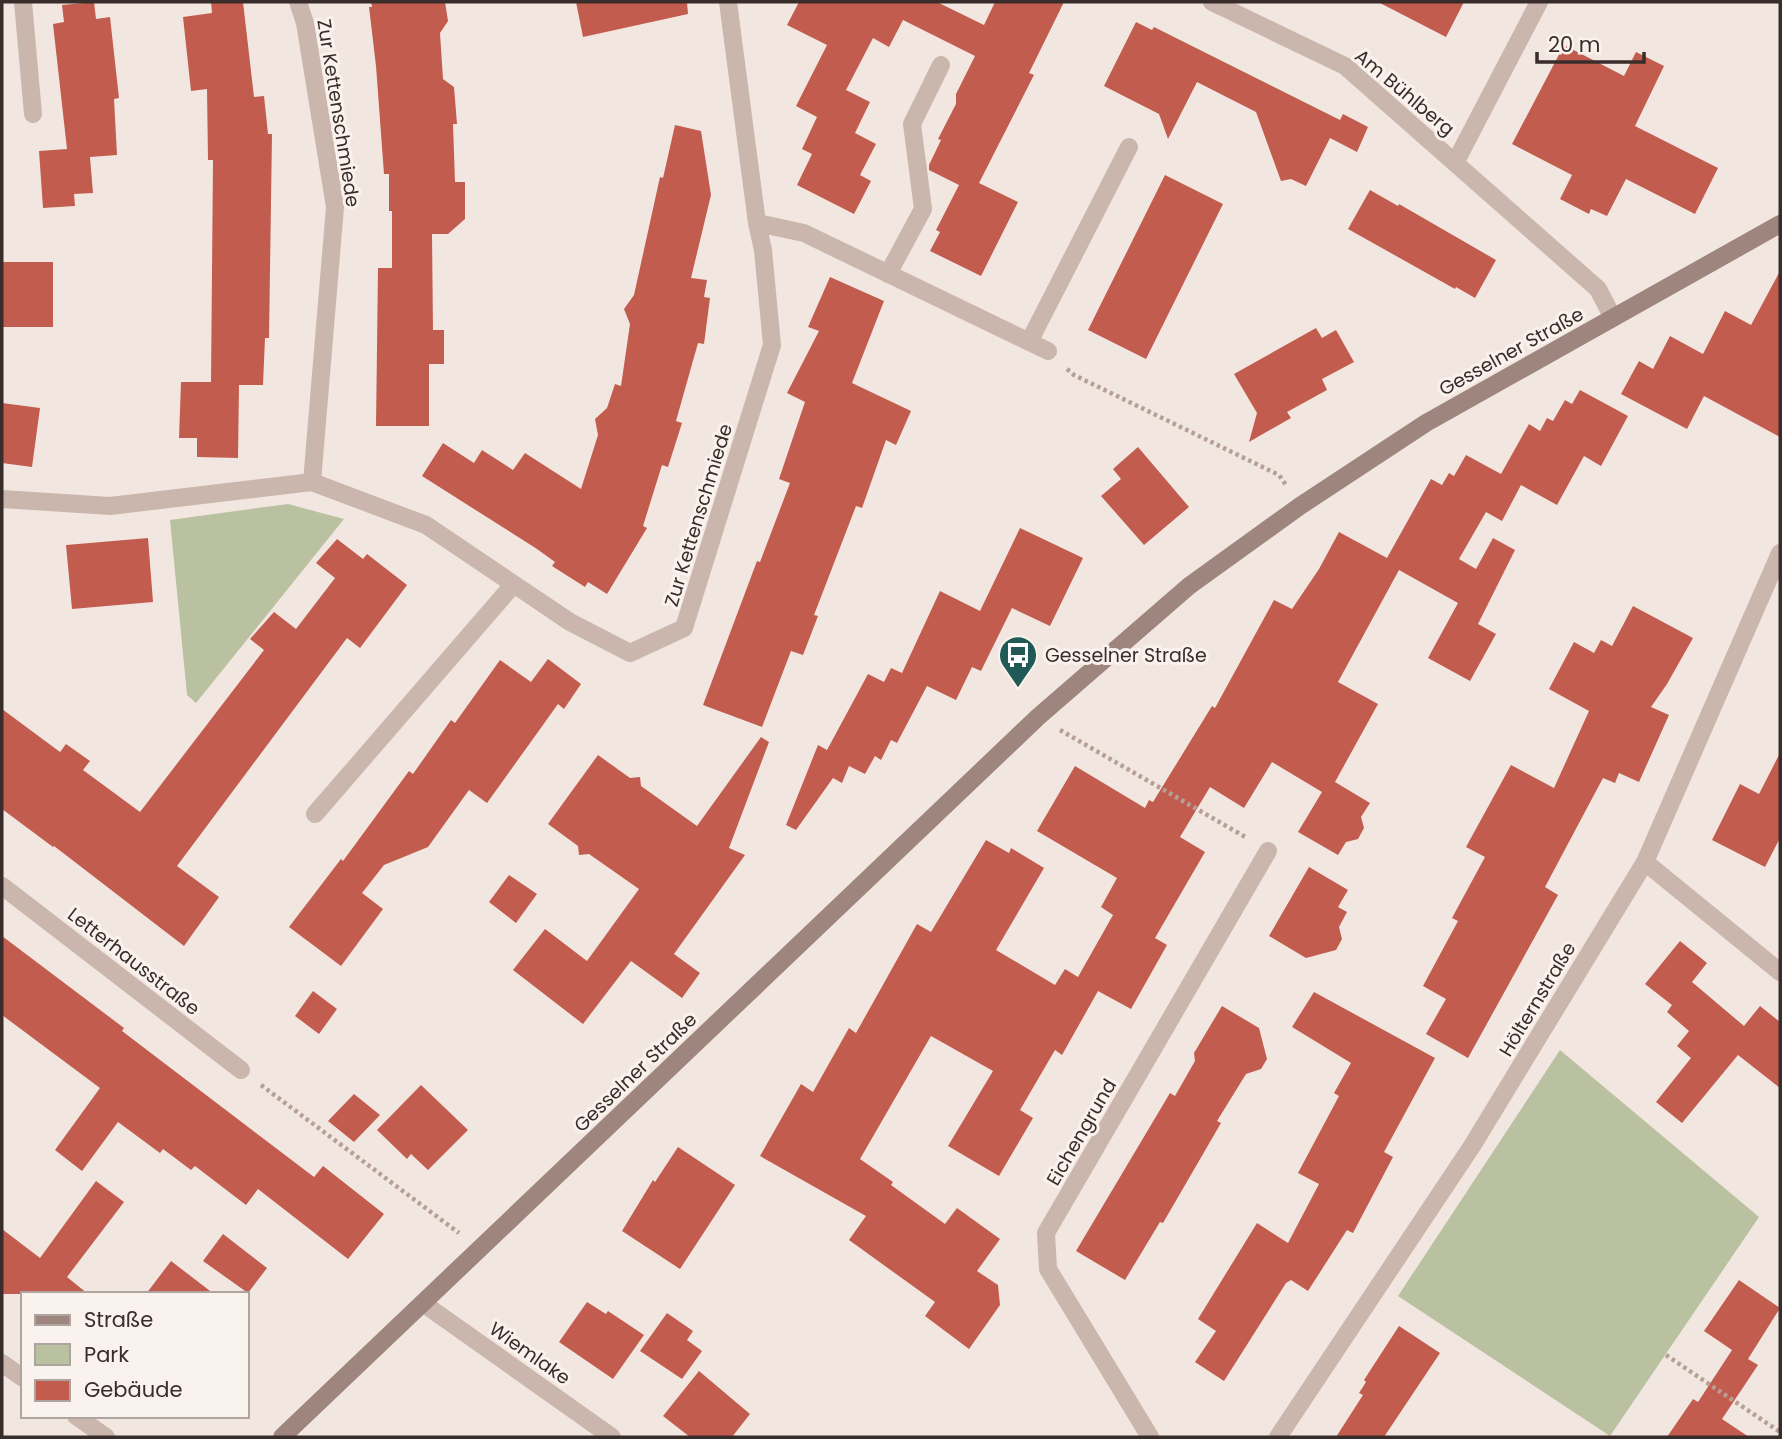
<svg xmlns="http://www.w3.org/2000/svg" width="1782" height="1439" font-family="Poppins,sans-serif">
  <rect width="100%" height="100%" fill="#f2e7e0"/>
  <!-- green -->
  <path fill="#bac1a0" d="M288,504L344,519L196,703L187,695L170,520Z
    M1560,1050L1759,1217L1610,1436L1398,1296Z"/>
  <!-- building -->
  <path fill="#c25c4f" d="M94,2L96,19L110,17L119,98L114,99L117,155L90,157L93,193L74,194L75,206L43,208L39,151L67,149L53,24L64,22L62,5Z
    M211,2H243L254,97L264,96L268,134H272L269,338H265L263,385H239L238,458L197,457V438H179L181,382H211L213,160H208L207,89L191,91L183,17L212,13Z
    M371,2H445L448,21L440,33L443,79L454,87L457,124H453L455,182H465V219L448,234H432L433,330H444V364H429V426H376L378,268H392V211H389V174H384L376,66L369,7H372Z
    M576,2H687L688,14L583,37Z
    M799,2H937L984,25L995,2H1064L1029,73L1034,75L979,183L1018,202L981,276L930,251L940,232L936,230L959,185L929,170V165L941,140L938,139L956,104V94L975,56L903,20L889,47L873,38L846,90L870,102L855,133L876,144L860,175L871,181L854,214L797,185L812,154L802,149L817,117L796,106L827,45L787,25Z
    M1378,2H1464L1446,37Z
    M1136,22L1152,30L1154,27L1340,120L1343,114L1368,127L1357,152L1330,138L1306,186L1291,179L1281,181L1256,112L1197,82L1168,139L1159,114L1104,86Z
    M1564,45L1624,76L1636,52L1664,66L1635,126L1718,168L1695,214L1626,179L1607,216L1591,209L1589,214L1560,199L1572,175L1512,144Z
    M675,125L701,131L711,195L691,278L707,280L704,297L710,298L704,344L698,343L676,421L682,423L668,467L662,465L643,526L647,528L607,594L588,582L585,587L552,566L555,562L537,549L422,476L443,443L474,463L482,450L513,470L525,453L581,489L598,435L595,419L607,408L615,384L621,386L630,324L624,309L634,295L660,177L663,178Z
    M1165,175L1223,204L1146,359L1088,330Z
    M1370,190L1398,206L1399,204L1496,260L1475,298L1456,287L1455,289L1348,229Z
    M2,262H53V327H2Z
    M1780,271V437L1704,396L1687,429L1621,394L1639,361L1653,369L1670,336L1703,354L1725,311L1751,325Z
    M830,277L884,301L852,383L911,411L896,445L886,440L862,508L856,506L814,615L818,616L803,655L791,651L762,727L703,705L757,561L760,562L790,483L779,479L805,402L787,393L819,331L808,327Z
    M1316,328L1322,338L1336,330L1354,362L1322,379L1327,390L1287,412L1291,418L1249,442L1257,413L1234,374Z
    M1580,390L1628,416L1601,466L1584,456L1557,505L1521,485L1502,521L1486,512L1459,559L1476,569L1493,538L1515,550L1478,624L1496,634L1470,681L1428,658L1458,603L1399,570L1338,682L1378,704L1335,782L1370,803L1361,817L1364,828L1358,839L1346,842L1338,855L1298,832L1322,792L1272,762L1244,808L1210,787L1180,837L1205,852L1155,938L1167,945L1131,1009L1098,991L1062,1055L1055,1050L1020,1110L1033,1118L999,1176L948,1146L993,1071L931,1036L860,1159L893,1182L891,1185L945,1224L957,1208L1000,1239L977,1271L998,1285L1000,1305L969,1349L925,1316L935,1302L849,1240L866,1216L760,1156L801,1084L813,1092L849,1028L856,1033L917,924L931,932L986,840L1009,853L1011,848L1044,868L996,950L1055,985L1065,969L1078,977L1113,915L1101,907L1117,878L1037,831L1075,766L1145,808L1149,800L1153,802L1212,706L1215,708L1274,600L1292,609L1319,569L1339,532L1387,558L1431,479L1442,485L1449,473L1454,476L1466,455L1501,474L1529,424L1540,431L1547,418L1553,421L1565,400L1572,404Z
    M2,403L40,408L32,467L2,463Z
    M1138,447L1189,507L1144,545L1101,496L1121,479L1113,469Z
    M1020,528L1083,558L1050,626L1012,608L981,671L972,667L956,700L927,686L897,743L891,740L881,760L875,756L865,774L849,766L842,783L833,778L796,830L786,825L818,745L827,750L868,674L884,682L891,668L902,673L940,591L980,611Z
    M148,538L153,602L72,609L66,545Z
    M337,539L363,559L367,554L407,585L360,648L347,638L177,866L219,897L184,946L54,846L53,847L2,809V709L60,752L66,744L90,761L83,770L140,812L264,650L250,639L274,612L296,629L335,578L316,563Z
    M1633,606L1693,638L1667,684L1651,707L1669,715L1639,782L1619,773L1615,783L1603,778L1545,887L1558,895L1468,1058L1426,1034L1446,999L1423,986L1458,921L1452,918L1485,857L1466,847L1511,765L1554,788L1589,711L1549,689L1574,642L1594,653L1601,640L1612,646Z
    M548,659L581,684L564,709L558,704L487,803L469,790L428,847L384,865L362,893L383,909L341,966L289,927L341,859L343,861L409,771L413,774L451,720L455,723L500,660L531,682Z
    M761,737L769,742L729,848L745,855L674,954L700,973L682,998L631,961L583,1024L513,970L545,929L587,961L639,889L589,854L579,855L578,846L548,824L598,755L630,778L640,777L641,786L697,826Z
    M1780,753V838L1765,867L1712,840L1740,784L1759,794Z
    M1309,867L1348,890L1338,907L1347,912L1339,927L1342,939L1336,950L1306,958L1269,936Z
    M509,875L537,894L516,923L489,902Z
    M2,936L124,1028L122,1031L314,1177L323,1166L384,1214L348,1259L258,1189L246,1205L195,1166L191,1170L163,1149L160,1153L118,1122L82,1171L55,1150L100,1088L2,1015Z
    M1680,941L1707,963L1692,982L1744,1026L1760,1006L1780,1022V1088L1738,1055L1682,1123L1656,1102L1691,1058L1677,1046L1689,1031L1667,1012L1672,1005L1645,984Z
    M313,991L337,1009L319,1034L295,1016Z
    M1314,992L1435,1058L1384,1152L1393,1157L1353,1233L1347,1230L1308,1291L1291,1280L1286,1283L1224,1381L1195,1362L1216,1331L1198,1319L1257,1223L1288,1243L1319,1184L1298,1173L1339,1096L1334,1093L1351,1063L1292,1027Z
    M1222,1006L1259,1028L1267,1059L1261,1069L1246,1074L1217,1121L1221,1123L1163,1223L1160,1222L1125,1280L1076,1251L1170,1093L1175,1096L1195,1061L1194,1053Z
    M421,1085L468,1130L428,1170L411,1154L407,1159L377,1130Z
    M354,1094L380,1115L354,1142L328,1121Z
    M678,1147L735,1185L680,1269L622,1231L653,1180L655,1182Z
    M96,1181L124,1202L67,1277L88,1294H2V1229L40,1258Z
    M223,1234L267,1268L248,1293L203,1261Z
    M171,1261L214,1294H146Z
    M1739,1280L1780,1308L1748,1359L1758,1365L1722,1419L1749,1437H1667L1693,1399L1698,1402L1732,1350L1704,1331Z
    M587,1302L606,1314L608,1311L644,1335L613,1379L559,1342Z
    M667,1313L693,1331L687,1340L702,1351L682,1379L640,1351Z
    M1399,1326L1440,1353L1384,1437H1336L1363,1395L1359,1393L1366,1382L1364,1380Z
    M699,1371L750,1414L732,1437H690L663,1416Z"/>
  <g fill="none" stroke-linecap="round" stroke-linejoin="round">
    <!-- path -->
    <path stroke="#b6a096" stroke-width="4.5" stroke-dasharray="3.5 3.5" stroke-linecap="butt" d="M1067,369L1074,375L1279,475L1286,485
      M1060,730L1247,838
      M261,1085L459,1233
      M1666,1355L1780,1432"/>
    <!-- street -->
    <path stroke="#cab6ac" stroke-width="18" d="M23,2L33,114
      M298,2L305,23L335,207L312,482L426,525L570,622L630,653L684,628L772,345L763,250L757,223L728,2
      M1212,2L1345,66L1598,289L1613,318
      M1455,163L1539,2
      M757,223L804,233L1048,351
      M888,274L923,209L912,124L941,65
      M1029,342L1129,147
      M2,499L110,506L312,482
      M315,814L513,585
      M1645,862L1780,972
      M2,886L241,1070
      M424,1304L612,1437
      M2,1363L23,1378
      M76,1416L106,1437
      M1150,1437L1048,1269L1046,1233L1268,851
      M1278,1437L1472,1146L1645,862L1780,553"/>
    <!-- secondary -->
    <path stroke="#9e857d" stroke-width="18" d="M282,1437L1038,717L1189,586L1300,506L1426,423L1780,224"/>
  </g>
  <!-- icons -->
  <defs>
    <symbol id="bus-pin" viewBox="-11 -11 22 30"><path d="M0 17L-7.5 6A9.5 9.5 0 1 1 7.5 6Z" fill="#215956" stroke="#faf2ed"/><path d="M-5-6H5V4H4V6H2V4H-2V6H-4V4H-5ZM-3.5-4V0h7V-4ZM-3.5 1.2v1.5H-2V1.2ZM2 1.2v1.5H3.5V1.2Z" fill="#fff"/></symbol>
  </defs>
  <g fill-rule="evenodd">
    <use href="#bus-pin" x="996" y="633" width="44" height="60"/>
  </g>
  <g text-anchor="middle" stroke-width="6" stroke-linejoin="round" paint-order="stroke">
    <!-- street labels -->
    <g font-size="19" fill="#392d2b" stroke="#faf2ed">
      <text transform="translate(1405 92) rotate(40)" y="7">Am Bühlberg</text>
      <text transform="translate(339 113) rotate(81)" y="7">Zur Kettenschmiede</text>
      <text transform="translate(1511 351) rotate(-29)" y="7">Gesselner Straße</text>
      <text transform="translate(698 515) rotate(-73)" y="7">Zur Kettenschmiede</text>
      <text transform="translate(134 961) rotate(38)" y="7">Letterhausstraße</text>
      <text transform="translate(1537 999) rotate(-59)" y="7">Hölternstraße</text>
      <text transform="translate(635 1072) rotate(-44)" y="7">Gesselner Straße</text>
      <text transform="translate(1081 1132) rotate(-60)" y="7">Eichengrund</text>
      <text transform="translate(530 1353) rotate(35)" y="7">Wiemlake</text>
    </g>
    <!-- poi labels -->
    <g font-size="19" fill="#392d2b" stroke="#faf2ed" text-anchor="start">
      <text x="1045" y="662">Gesselner Straße</text>
    </g>
  </g>
  <!-- border -->
  <rect width="1782" height="1439" fill="none" stroke="#392d2b" stroke-width="7"/>
  <!-- legend -->
  <rect x="21" y="1292" width="228" height="126" fill="#faf2ed" stroke="#ada39f" stroke-width="2"/>
  <rect x="35" y="1315" width="35" height="10" fill="#9e857d" stroke="#ada39f" stroke-width="2"/>
  <text x="84" y="1327" font-size="21" fill="#392d2b">Straße</text>
  <rect x="35" y="1344" width="35" height="21" fill="#bac1a0" stroke="#ada39f" stroke-width="2"/>
  <text x="84" y="1362" font-size="21" fill="#392d2b">Park</text>
  <rect x="35" y="1380" width="35" height="21" fill="#c25c4f" stroke="#ada39f" stroke-width="2"/>
  <text x="84" y="1397" font-size="21" fill="#392d2b">Gebäude</text>
  <!-- scale -->
  <path d="M1537 52v10h107v-10" fill="none" stroke="#392d2b" stroke-width="3.5"/>
  <text x="1548" y="52" font-size="21" fill="#392d2b" stroke="#faf2ed" stroke-width="5" paint-order="stroke">20 m</text>
</svg>
